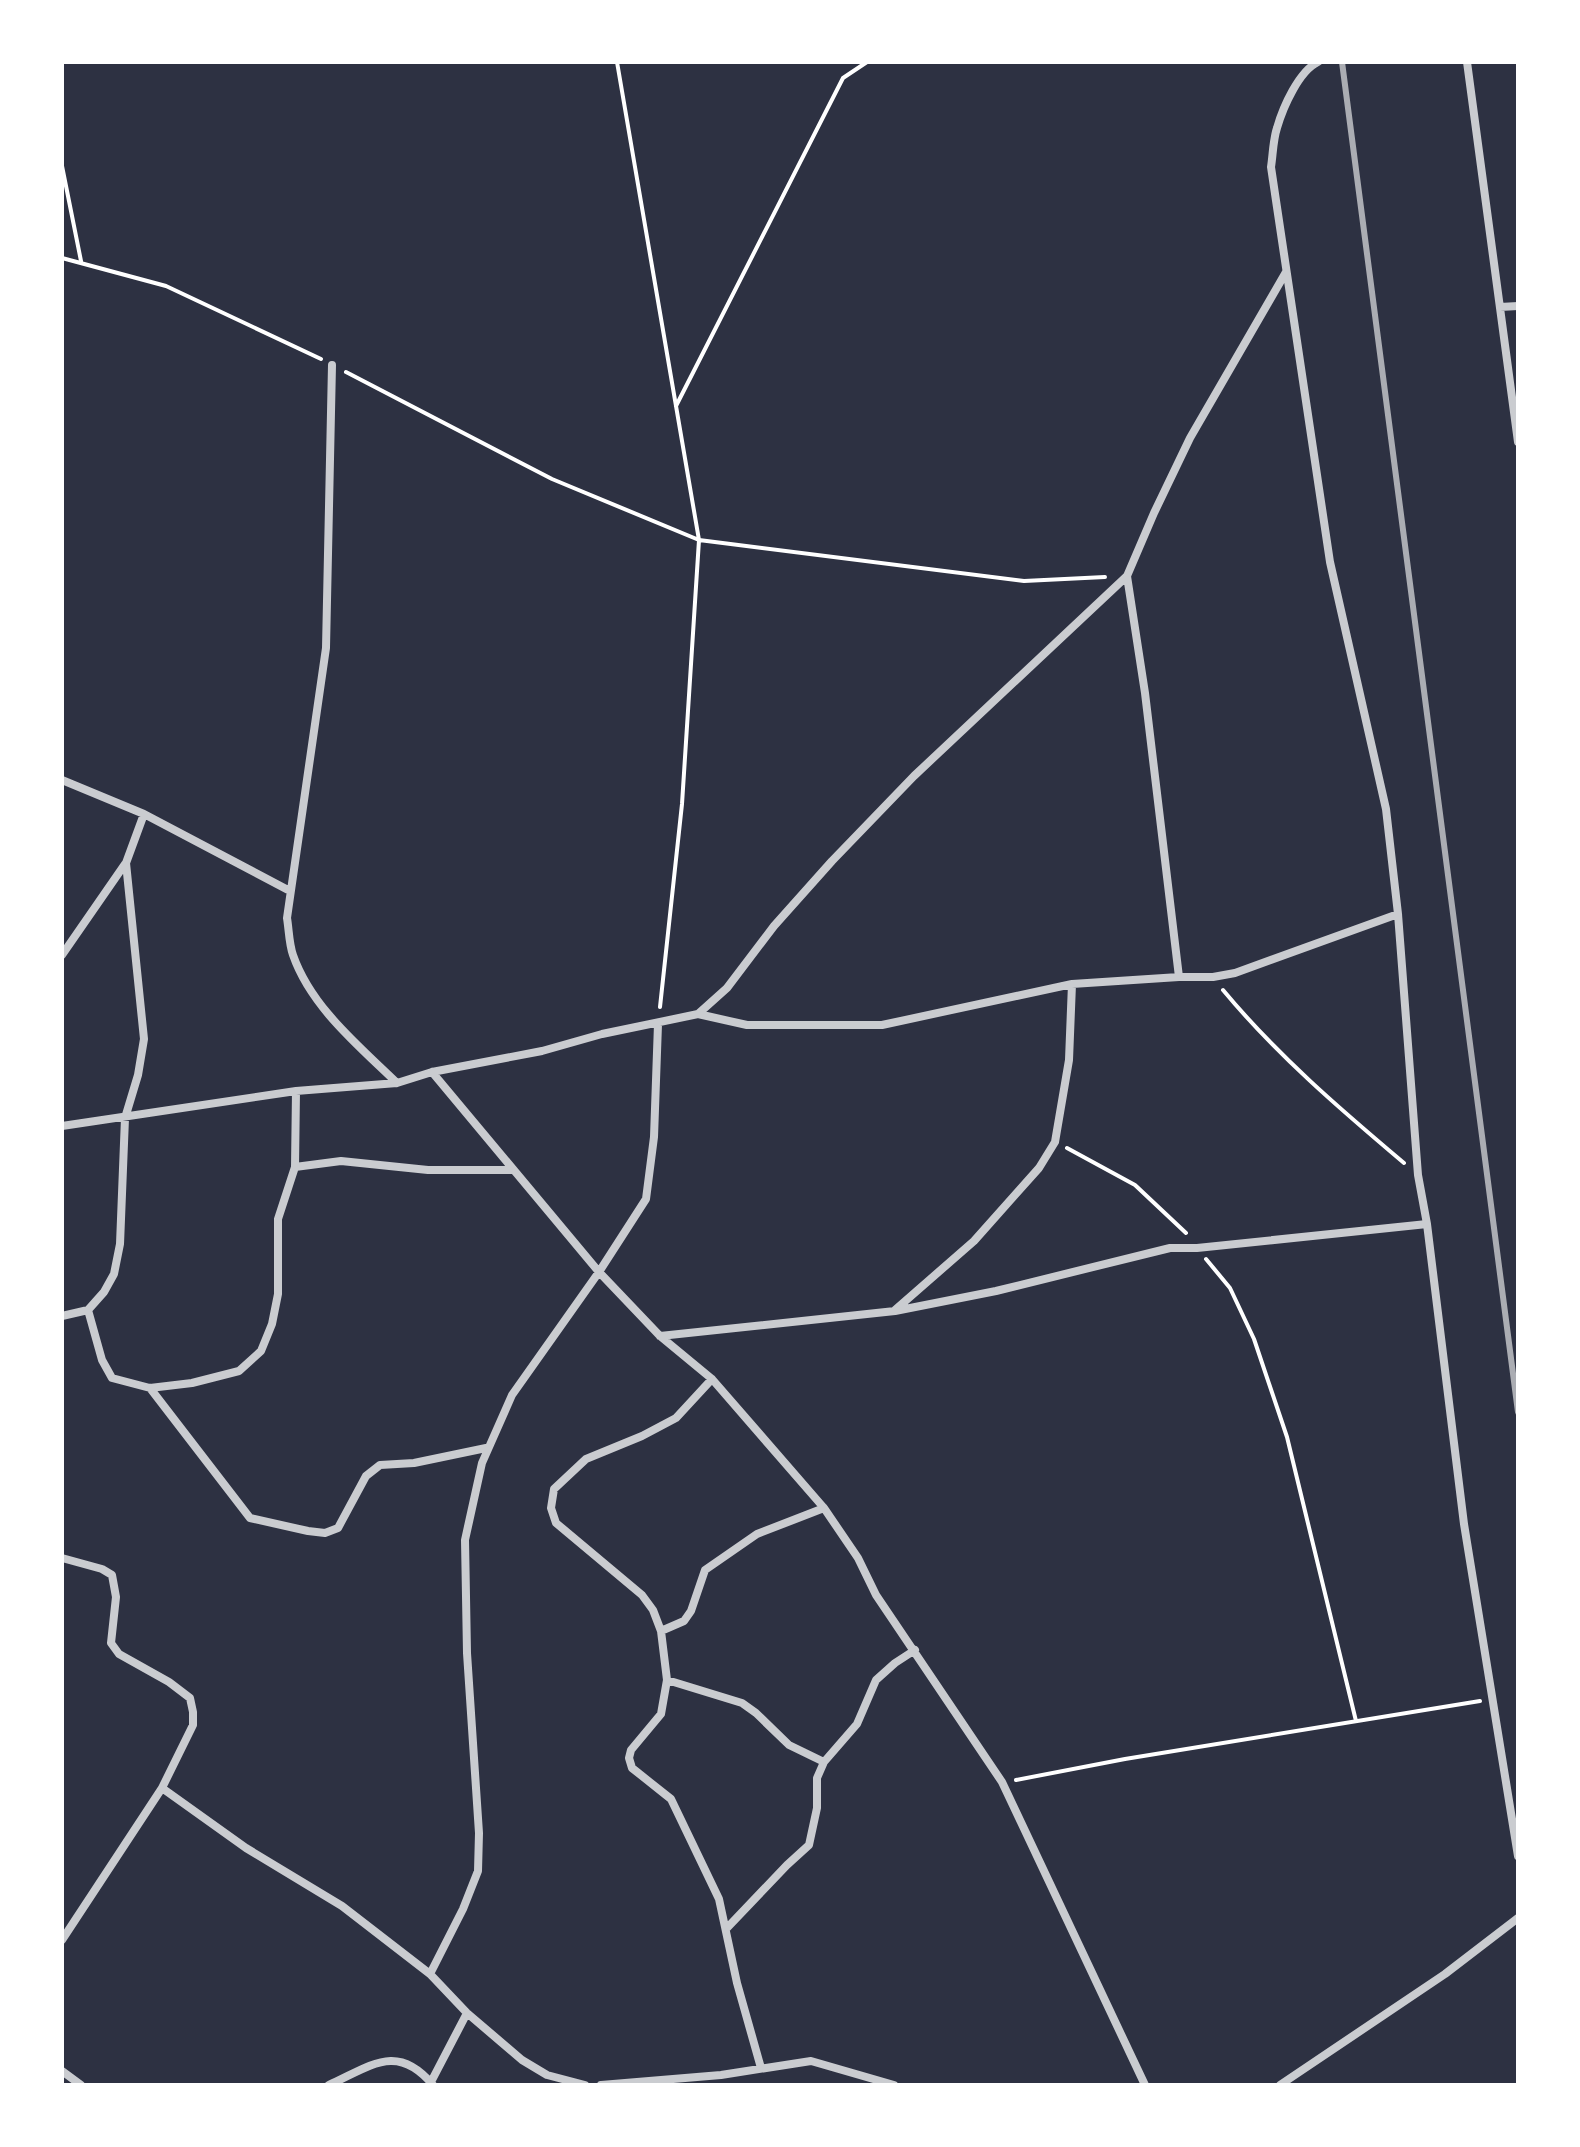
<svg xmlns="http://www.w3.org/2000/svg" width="1580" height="2147" font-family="Manrope,sans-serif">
  <rect width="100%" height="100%" fill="#2d3142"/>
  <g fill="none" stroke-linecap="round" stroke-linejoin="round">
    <!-- path -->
    <path stroke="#fff" stroke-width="4" d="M617,62L699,540L682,804L660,1007
      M62,166L81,261
      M62,258L166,286L321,359
      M346,372L552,479L699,540L1024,581L1105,577
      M676,406L843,78L867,62
      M1223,990C1277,1055 1340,1109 1404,1163
      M1067,1148L1135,1185L1186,1233
      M1206,1259L1230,1288L1254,1339L1287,1437L1356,1721
      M1016,1780L1125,1759L1480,1701"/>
    <!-- minor -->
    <path stroke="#caccd0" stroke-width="8" d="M1318,62C1299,71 1283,107 1277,128C1273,140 1273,154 1271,167L1330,562L1386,809L1398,914L1418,1175L1427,1224L1464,1524L1518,1856
      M1467,62L1518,442
      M1500,307L1518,306
      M332,365L326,648L287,918C289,930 289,944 293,955C311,1007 359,1046 397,1083
      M62,780L144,814L290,891
      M144,814L126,863L144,1039L138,1075L125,1118L120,1244L114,1274L104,1292L88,1310L102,1360L112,1378L150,1388L192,1383L239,1371L261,1351L272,1324L278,1294V1219L295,1167L296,1091
      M62,955L125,864
      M1179,977H1213L1235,973L1398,914
      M698,1014L727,988L774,926L832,861L914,776L1127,576L1154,513L1190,438L1286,272
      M432,1072L599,1272L660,1336L712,1379L824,1508L858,1558L876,1595L1002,1782L1145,2085
      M62,1126L296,1091L397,1083L432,1072L542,1051L602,1034L698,1014L747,1025H882L1072,984L1179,977L1145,693L1127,576
      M295,1167L341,1161L428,1170H512
      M895,1310L974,1241L1039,1168L1055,1142L1069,1060L1072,984
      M62,1316L88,1310
      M660,1336L895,1311L996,1291L1170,1248H1197L1427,1224
      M712,1379L676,1418L642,1436L586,1459L554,1489L551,1508L556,1523L642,1595L653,1610L661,1631L667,1680L661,1714L631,1750L629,1758L632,1768L671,1799L719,1899L737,1983L761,2068
      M150,1388L250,1518L308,1531L325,1533L338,1528L366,1476L380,1465L414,1463L486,1448
      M62,1558L102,1569L112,1575L116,1597L111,1643L119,1654L169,1682L190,1698L193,1712V1725L162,1788L62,1940
      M661,1631L684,1621L691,1611L705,1570L757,1534L824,1508
      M667,1680L742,1703L756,1713L789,1745L824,1762
      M162,1788L246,1848L342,1906L430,1974L467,2013L522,2060L547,2075L585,2085
      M726,1929L787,1865L809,1845L817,1808V1778L824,1762L857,1724L876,1680L895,1663L915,1650
      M430,1974L463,1909L478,1871L479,1833L467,1653L465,1540L482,1463L512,1395L599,1272L646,1199L654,1137L658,1024
      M62,2071L81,2085
      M431,2082L467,2013
      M329,2085C371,2066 397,2042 433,2085
      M601,2085L721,2075L811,2061L894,2085
      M1280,2085L1445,1974L1518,1918"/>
    <!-- rail -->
    <path stroke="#abadb3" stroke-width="6" d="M1342,62L1518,1412"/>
  </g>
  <!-- border -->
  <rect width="1580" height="2147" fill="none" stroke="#ffffff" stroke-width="128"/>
</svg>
